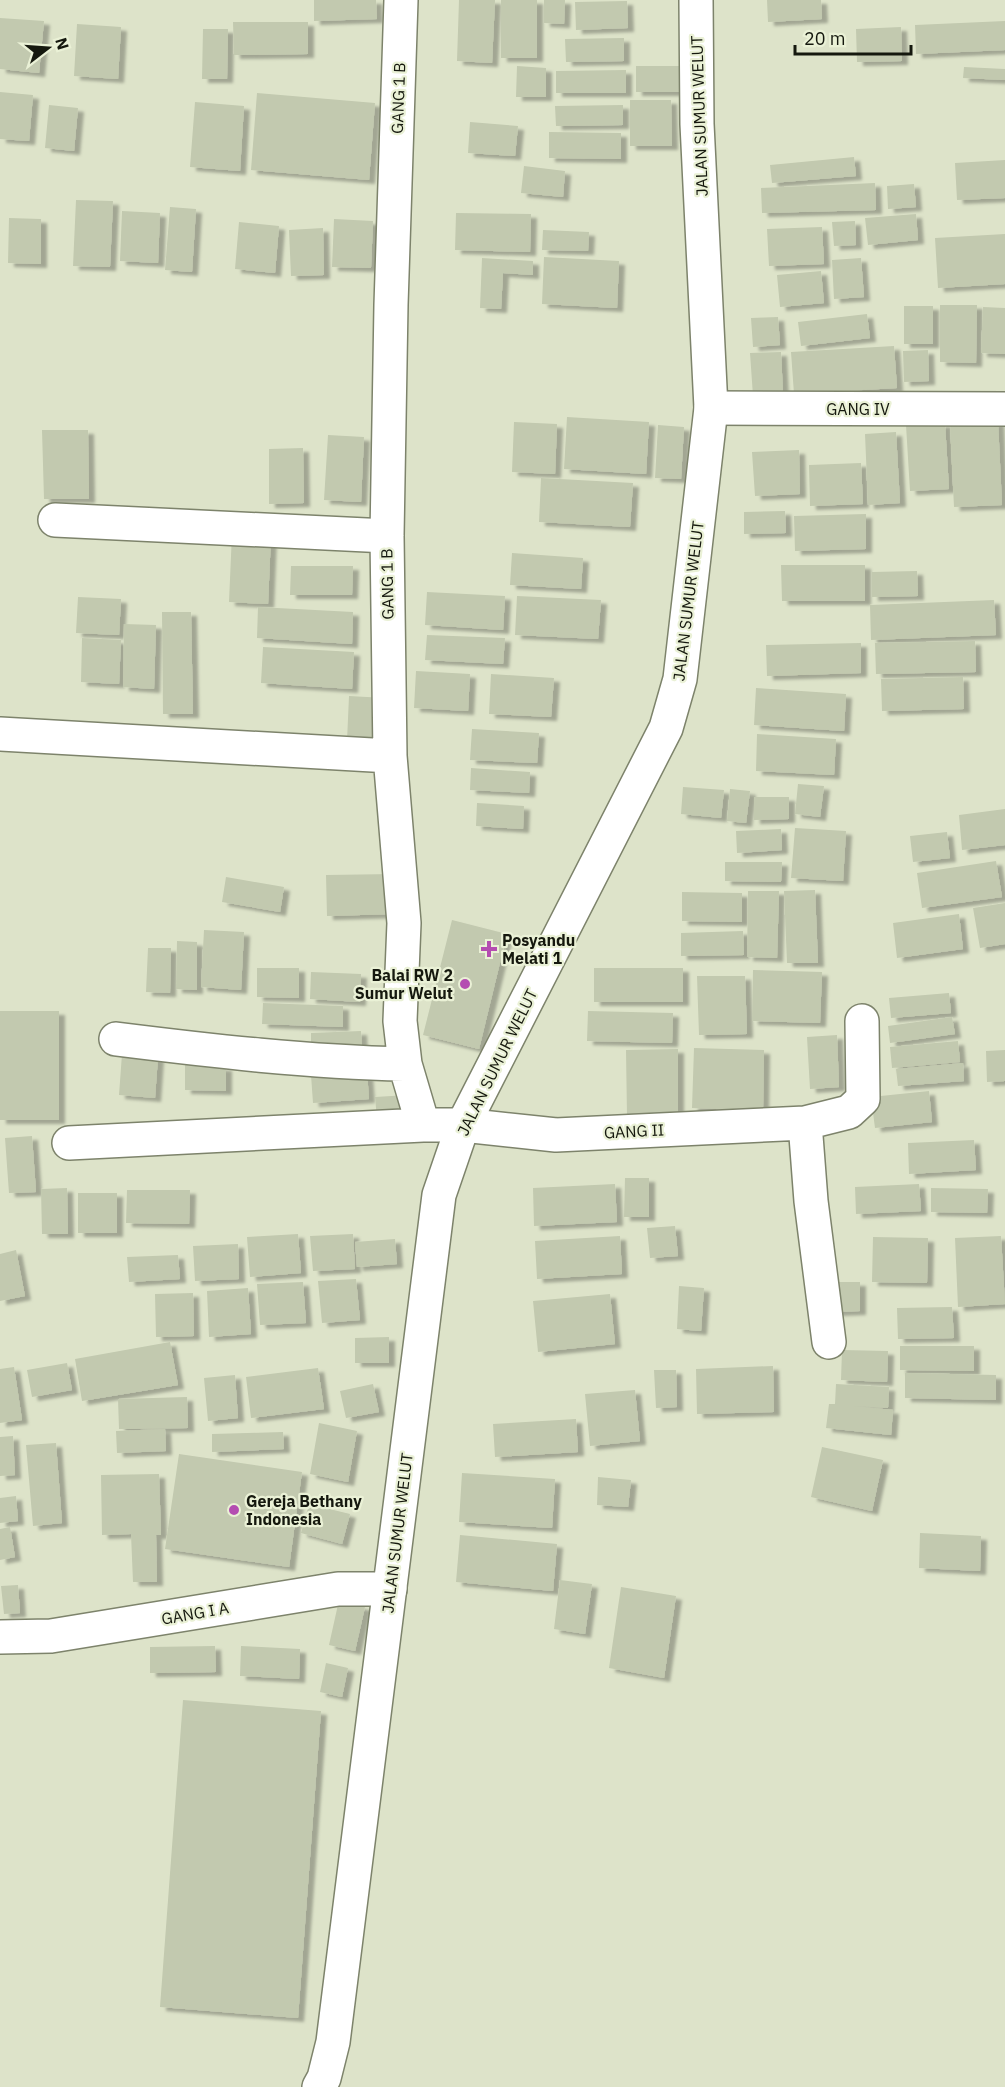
<svg xmlns="http://www.w3.org/2000/svg" width="1005" height="2087" font-family="'IBM Plex Sans',sans-serif">
  <defs>
    <filter id="shadow"><feDropShadow dx="6" dy="4" stdDeviation="1.5" flood-color="#0004"/></filter>
  </defs>
  <rect width="100%" height="100%" fill="#dde3c9"/>
  <!-- building -->
  <path fill="#c2c9af" filter="url(#shadow)" d="M314,0H376L377,19L314,21Z
    M459,0H495L492,63L457,61Z
    M501,0H537V58H501Z
    M544,0H565L564,24L544,23Z
    M767,0H821L822,19L768,22Z
    M627,1L628,28L576,30L575,2Z
    M0,18L44,21L39,73L0,69Z
    M1005,21V50L916,54L915,25Z
    M233,22H308V54L234,55Z
    M77,24L121,27L118,79L74,76Z
    M901,27L902,61L857,62L856,29Z
    M203,29H228L227,79H202Z
    M624,38V61L566,62L565,39Z
    M517,66L546,68V97H516Z
    M636,66H683L684,92H636Z
    M964,67L1005,69V80L963,78Z
    M626,70V93H556V71Z
    M0,92L33,95L29,141L0,139Z
    M257,93L375,103L369,180L251,170Z
    M630,100H671L672,146H630Z
    M195,102L244,106L240,171L190,167Z
    M49,105L78,108L74,151L45,148Z
    M623,105V125L556,126L555,106Z
    M470,122L518,126L515,156L468,153Z
    M549,132L621,133V159L549,158Z
    M854,157L856,176L772,183L770,165Z
    M1005,160V198L957,200L955,163Z
    M524,166L565,171L563,197L521,193Z
    M875,183L876,210L762,213L761,188Z
    M914,184L916,207L888,209L887,186Z
    M76,200L113,201L110,267L73,266Z
    M170,207L196,209L192,272L165,270Z
    M122,211L160,213L158,263L120,261Z
    M456,213L531,214L530,252L455,250Z
    M916,214L918,240L868,245L865,218Z
    M9,218L41,219V264L8,263Z
    M334,219L373,221L371,268L332,267Z
    M855,221L856,245L834,246L832,222Z
    M239,222L279,226L275,273L235,269Z
    M822,227L824,264L769,266L767,229Z
    M323,228L324,275L291,276L289,230Z
    M543,230L589,232L588,251L542,250Z
    M1005,234V284L938,288L935,238Z
    M544,257L619,261L617,308L542,304Z
    M482,258L533,261V275L503,273L501,309L480,308Z
    M861,258L864,297L834,299L832,260Z
    M821,271L824,303L780,307L777,275Z
    M940,305H977L976,363L940,362Z
    M904,306H933V344H904Z
    M983,307L1005,308V354L981,353Z
    M867,314L870,338L801,346L798,322Z
    M778,317L780,345L753,347L751,318Z
    M894,346L897,388L794,394L791,352Z
    M928,350L929,381L904,382L903,351Z
    M781,352L783,394L753,396L750,353Z
    M567,417L649,422L646,474L564,469Z
    M998,421L1002,505L954,507L950,423Z
    M514,422L557,424L555,474L512,472Z
    M945,423L949,489L910,491L906,425Z
    M658,425L684,427L681,479L655,478Z
    M42,430H88L89,499H44Z
    M896,432L900,503L868,505L865,434Z
    M328,435L364,437L361,502L324,500Z
    M303,448L304,503L269,504V449Z
    M799,450L800,494L755,496L752,452Z
    M861,463L863,504L810,506L809,465Z
    M541,478L633,483L630,527L539,522Z
    M785,511L786,533L744,534V512Z
    M866,514V549L795,551L794,516Z
    M232,533L271,536L268,604L229,602Z
    M512,553L583,558L581,589L510,585Z
    M781,565H865V601H782Z
    M291,566H353L352,595H290Z
    M917,571L918,596L872,597V572Z
    M427,592L505,596L503,630L425,625Z
    M517,596L601,600L598,639L515,635Z
    M78,597L121,599L119,635L76,633Z
    M994,600L996,635L871,640L870,605Z
    M258,607L353,612L352,644L257,638Z
    M162,612H191L193,714H163Z
    M124,624L156,625L154,689L123,687Z
    M427,635L505,638L503,664L425,660Z
    M82,638L121,640L119,684L81,682Z
    M975,641L976,672L876,674L875,643Z
    M861,643V673L767,676L766,645Z
    M263,647L354,652L352,689L261,683Z
    M416,671L470,674L468,711L414,708Z
    M491,674L554,678L551,717L489,714Z
    M963,677L964,709L882,711L881,679Z
    M756,688L846,694L844,731L754,725Z
    M349,696L385,698L383,743L347,741Z
    M472,729L539,733L537,763L470,760Z
    M757,734L836,739L834,775L756,771Z
    M471,768L530,772L529,793L470,790Z
    M798,784L824,786L820,817L795,814Z
    M683,787L724,790L721,818L681,814Z
    M730,789L750,791L746,823L727,821Z
    M754,797H789V819L754,820Z
    M477,803L524,806L523,829L476,826Z
    M1005,809V845L962,850L959,815Z
    M795,828L846,831L843,881L791,878Z
    M781,829L782,850L737,853L736,831Z
    M947,832L950,858L913,862L910,836Z
    M996,861L1002,897L922,908L917,873Z
    M725,862H782L781,882L725,881Z
    M394,874L395,914L327,916L326,875Z
    M226,877L284,887L280,912L222,902Z
    M815,890L818,963H787L784,891Z
    M748,891H779L777,958L747,957Z
    M682,892L742,893V922L682,921Z
    M1005,903V944L980,948L973,908Z
    M959,914L963,949L897,958L893,923Z
    M452,920L507,934L479,1049L423,1035Z
    M204,930L244,932L241,990L201,987Z
    M743,931L744,955L681,956V933Z
    M177,941L197,942V990L176,989Z
    M148,948H171L170,993L146,992Z
    M257,968H299V998L257,997Z
    M594,968H683V1002H594Z
    M753,970L822,972L820,1023L752,1021Z
    M311,972L361,974L360,1002L310,999Z
    M697,976H745L747,1034L699,1035Z
    M949,993L951,1013L891,1018L889,998Z
    M263,1003L343,1006V1027L262,1024Z
    M0,1011H59V1120H0Z
    M588,1011L673,1013L672,1043L587,1041Z
    M952,1017L955,1034L890,1043L888,1026Z
    M361,1031L362,1049L311,1051V1033Z
    M837,1035L839,1087L810,1089L807,1037Z
    M958,1041L960,1062L892,1068L890,1047Z
    M694,1048L764,1050L763,1111L692,1108Z
    M678,1049V1116L627,1117L626,1050Z
    M1005,1050V1081L987,1082L986,1051Z
    M122,1054L158,1057L155,1098L119,1095Z
    M963,1063L964,1081L898,1086L896,1069Z
    M185,1065L226,1067V1091L185,1090Z
    M367,1072L369,1099L313,1103L311,1075Z
    M929,1091L932,1122L875,1128L871,1097Z
    M408,1095L409,1117L377,1119L375,1097Z
    M32,1136L36,1192L9,1193L5,1138Z
    M974,1140L976,1170L909,1174L908,1143Z
    M625,1178H649V1217H624Z
    M615,1184L617,1222L534,1226L533,1188Z
    M919,1184L921,1211L856,1214L855,1187Z
    M67,1188L68,1234H42L41,1189Z
    M931,1188L988,1189L987,1213L931,1212Z
    M127,1190H190L189,1224L126,1223Z
    M78,1193H117V1233H78Z
    M675,1226L678,1256L650,1258L647,1228Z
    M298,1234L301,1273L250,1277L247,1237Z
    M353,1234L355,1269L313,1271L310,1236Z
    M620,1236L622,1274L537,1279L535,1241Z
    M1001,1236L1005,1304L958,1307L955,1238Z
    M873,1237L928,1238L927,1283L872,1282Z
    M395,1239L397,1264L357,1267L355,1242Z
    M238,1244L239,1279L195,1281L193,1246Z
    M16,1250L25,1296L0,1301V1254Z
    M178,1255L180,1279L129,1282L127,1257Z
    M356,1279L360,1320L322,1323L318,1281Z
    M303,1282L306,1323L260,1325L257,1284Z
    M835,1282H860V1311L835,1312Z
    M679,1286L704,1288L701,1331L677,1329Z
    M248,1288L251,1334L209,1337L207,1291Z
    M193,1293L194,1336L156,1337L155,1294Z
    M610,1294L615,1344L538,1352L533,1301Z
    M952,1307L954,1338L898,1339L897,1308Z
    M389,1337V1363H355V1338Z
    M170,1342L178,1385L82,1401L75,1359Z
    M900,1346H974V1371L900,1370Z
    M842,1350L888,1351L887,1382L841,1380Z
    M67,1363L72,1390L32,1397L27,1370Z
    M773,1366L774,1412L697,1414L696,1369Z
    M14,1367L22,1420L0,1423V1369Z
    M318,1368L324,1409L251,1418L246,1377Z
    M654,1370H676L677,1407L656,1408Z
    M905,1373L996,1375V1400L905,1398Z
    M235,1375L238,1418L208,1421L204,1378Z
    M373,1384L379,1412L346,1418L340,1391Z
    M836,1384L889,1387L888,1408L854,1406L893,1410L891,1435L826,1428L829,1404H835Z
    M635,1390L640,1441L590,1446L585,1394Z
    M187,1397L188,1428L119,1429L118,1399Z
    M576,1419L578,1452L495,1457L493,1424Z
    M319,1423L357,1431L348,1482L310,1474Z
    M165,1429L166,1451L117,1453L116,1431Z
    M283,1432L284,1449L212,1452V1434Z
    M13,1436L15,1475L0,1476V1437Z
    M56,1443L62,1523L33,1526L26,1445Z
    M822,1447L883,1460L872,1511L811,1497Z
    M179,1454L302,1472L289,1567L165,1549Z
    M462,1473L555,1479L552,1528L459,1522Z
    M159,1474L161,1535H156L157,1582H133L131,1534L102,1535L101,1475Z
    M598,1477L631,1480L628,1507L597,1505Z
    M16,1496L18,1521L0,1523V1498Z
    M309,1504L350,1514L342,1544L301,1533Z
    M10,1527L15,1557L0,1560V1529Z
    M920,1533L981,1536L980,1571L919,1568Z
    M460,1535L557,1544L553,1591L456,1582Z
    M560,1580L592,1584L585,1634L554,1629Z
    M18,1585L20,1613L4,1614L1,1586Z
    M621,1587L676,1596L664,1678L609,1668Z
    M339,1600L365,1607L355,1651L329,1645Z
    M215,1646L216,1672L150,1673V1647Z
    M241,1646L300,1649L299,1679L240,1676Z
    M326,1663L348,1668L342,1697L320,1692Z
    M183,1700L321,1711L298,2018L160,2007Z"/>
  <g fill="none" stroke-linecap="round" stroke-linejoin="round">
    <defs>
      <path id="street" d="M401,0L391,305L387,536L390,756L404,923L400,1021L405,1064L423,1125
        M711,408L1005,409
        M55,520L387,536
        M0,734L390,756
        M116,1039C212,1051 308,1062 405,1064
        M805,1123L849,1112L863,1099L862,1021
        M69,1143L423,1125H463L556,1135L805,1123L811,1201L829,1342
        M0,1637L51,1636L338,1589H390"/>
      <path id="secondary" d="M319,2087L324,2078L333,2042L439,1195L463,1125L666,728L680,679L711,408L697,124L696,0"/>
    </defs>
    <!-- street casing -->
    <use href="#street" stroke="#7d836b" stroke-width="36"/>
    <!-- secondary casing -->
    <use href="#secondary" stroke="#7d836b" stroke-width="36"/>
    <!-- street -->
    <use href="#street" stroke="#fff" stroke-width="33"/>
    <!-- secondary -->
    <use href="#secondary" stroke="#fff" stroke-width="33"/>
  </g>
  <!-- markers -->
  <g fill="#b44db1" stroke="#eaf1d6" stroke-width="2">
    <path d="M486 940h6v6h6v6h-6v6h-6v-6h-6v-6h6z"/>
    <circle cx="465" cy="984" r="6"/>
    <circle cx="234" cy="1510" r="6"/>
  </g>
  <g text-anchor="middle" stroke-width="4.5" stroke-linejoin="round" paint-order="stroke">
    <!-- street labels -->
    <g font-size="16" fill="#15180e" stroke="#eaf1d6">
      <text transform="translate(398 98) rotate(-88)" y="6">GANG 1 B</text>
      <text transform="translate(699 116) rotate(-92)" y="6">JALAN SUMUR WELUT</text>
      <text x="858" y="415">GANG IV</text>
      <text transform="translate(387 584) rotate(-91)" y="6">GANG 1 B</text>
      <text transform="translate(688 601) rotate(-83)" y="6">JALAN SUMUR WELUT</text>
      <text transform="translate(497 1062) rotate(-64)" y="6">JALAN SUMUR WELUT</text>
      <text transform="translate(634 1131) rotate(-3)" y="6">GANG II</text>
      <text transform="translate(397 1533) rotate(-83)" y="6">JALAN SUMUR WELUT</text>
      <text transform="translate(195 1613) rotate(-10)" y="6">GANG I A</text>
    </g>
    <!-- poi labels -->
    <g font-size="16" font-weight="bold" fill="#15180e" stroke="#eaf1d6" text-anchor="start">
      <text x="502" y="946">Posyandu<tspan x="502" dy="18">Melati 1</tspan></text>
      <text x="453" y="981" text-anchor="end">Balai RW 2<tspan x="453" dy="18">Sumur Welut</tspan></text>
      <text x="246" y="1507">Gereja Bethany<tspan x="246" dy="18">Indonesia</tspan></text>
    </g>
  </g>
  <!-- north arrow -->
  <g transform="translate(48 48) rotate(73)" stroke="#eaf1d6" stroke-width="4.5" paint-order="stroke">
  <path d="M0-4.5L10 22L0 15L-10 22Z" fill="#15180e"/>
  <text y="-9" font-size="16" font-weight="bold" text-anchor="middle" fill="#15180e">N</text>
  </g>
  <!-- scale -->
  <path d="M795 45v9h116v-9" fill="none" stroke="#15180e" stroke-width="3"/>
  <text x="804" y="45" font-size="18" fill="#15180e" stroke="#eaf1d6" stroke-width="4.5" paint-order="stroke">20 m</text>
</svg>
